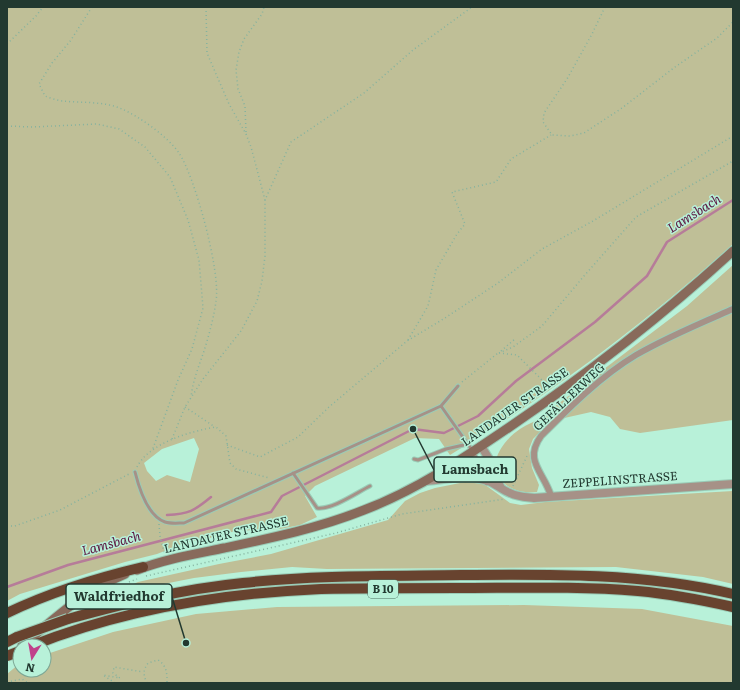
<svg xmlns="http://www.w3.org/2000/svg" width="740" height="690" font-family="Literata,serif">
  <rect width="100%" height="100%" fill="#b8f1d9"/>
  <!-- green -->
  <path fill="#bfbf97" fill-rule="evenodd" d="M7,7H733V244C645,323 551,394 450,455L439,439L415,438L315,486L305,496L317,517L300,525L280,529L235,531L210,538L187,542L157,554L125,562L20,594L7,601ZM194,438L199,449L190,482L167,475L156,481L147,471L144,463L162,449Z
    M733,265V420L640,433L620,429L610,417L591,412L551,421L533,439L529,449L532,468L539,485L537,492C524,493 510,491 501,480C486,462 505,439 520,429C527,424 535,422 542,417C546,415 550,411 554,407L687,306Z
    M465,482L484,484L510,503L521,505L545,502L733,491V584L703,577L616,567L327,569L292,567L241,572L194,578L108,595L138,582L219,564L271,554L388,520L405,501L420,493L435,488Z
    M524,605L642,609L733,626V683H7V674L19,664L20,663V670H44V655L113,632L196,614L277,607Z"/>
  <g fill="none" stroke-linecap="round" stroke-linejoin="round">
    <!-- stream -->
    <path stroke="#b67c99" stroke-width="2.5" d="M167,515C189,514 194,511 211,497
      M7,587L68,565L271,512L282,496L413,429L444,433L478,416L516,381L595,322L647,276L667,242L733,200"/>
    <defs>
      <path id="service" d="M441,406L472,450
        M414,459L418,460L446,449L468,444
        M135,472C139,488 148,516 165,522C171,524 178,523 184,523L441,406L458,386
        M293,473L317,508C332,510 356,493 370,486"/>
      <path id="minor" d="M551,496C544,472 523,461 541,436C570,407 601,376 636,355C667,337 701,323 733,309"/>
      <path id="tertiary" d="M481,446L491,462L495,477L501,488
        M471,453L482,474L487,481
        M426,481C446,479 469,474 488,481C496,484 502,490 510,493C518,497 525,497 534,498L733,484"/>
      <path id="secondary" d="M137,570C165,559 195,554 224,548C271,538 319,528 364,510C417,490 464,458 511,426C589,373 663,315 733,251
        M22,646C55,618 84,591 125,574"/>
      <path id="trunk" d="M7,613C51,592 96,578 143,567
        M68,619C126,603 183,589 243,583C315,575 388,576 461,575C552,574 644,573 733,594
        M7,642L17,637
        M31,646C122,610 224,593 321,589C366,588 411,588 456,588C517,588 578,586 638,591C670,594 702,600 733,607"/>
    </defs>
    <!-- service casing -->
    <use href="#service" stroke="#9accb7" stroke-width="5"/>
    <!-- minor casing -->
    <use href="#minor" stroke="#9accb7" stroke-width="8"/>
    <!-- tertiary casing -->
    <use href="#tertiary" stroke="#9accb7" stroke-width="10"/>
    <!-- secondary casing -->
    <use href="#secondary" stroke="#9accb7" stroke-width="11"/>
    <!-- trunk casing -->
    <use href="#trunk" stroke="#9accb7" stroke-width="12"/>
    <!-- path -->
    <path stroke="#84b29f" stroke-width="1.5" stroke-dasharray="1 3" stroke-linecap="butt" d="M92,7L71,40L52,63L39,84L45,96C50,98 56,100 62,101C81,103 104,101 122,109C140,117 167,136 179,153C195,177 221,272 216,301C214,317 209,335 204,351C199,366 193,380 191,397
      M206,7L207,53L229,104L246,134L251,147L265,200
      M605,7L592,34L567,79L544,113L543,122L552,135L570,136L584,133L622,108L675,67L717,38L733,22
      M7,44L36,16L43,7
      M7,126L32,127L97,124L119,129L145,147L170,177L188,220L199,260L203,308L192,349L178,380L152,451
      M246,132L245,106L238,89L236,70L239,52L244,39L262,14L264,7
      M408,340L428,306L436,270L457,234L465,224L452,192L496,182L511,159L551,135
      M501,351L515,339
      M499,353L513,347L542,326L584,276L636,217L733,161
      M499,353L517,355L551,389
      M462,382L498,353
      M185,407L215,427
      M172,439L185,407L203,379L241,331L257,301L262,281L265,256V200L291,142L364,93L413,50L472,7
      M227,445L260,457L298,437L329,407L407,341L445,318L498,283L542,249L593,221L733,136
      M137,467C149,443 191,431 216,427L226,436L230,463L236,469L269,478
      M513,486L527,456
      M159,524L160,536L164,552
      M7,526H15L60,510L129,474
      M146,576L336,533L402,514L505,499
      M129,582L137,579
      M7,682L22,679L28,683
      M115,683L103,675L120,678L113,673L114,667L143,672
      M147,683C143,675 143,670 148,663L158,660C167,666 167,673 167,683"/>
    <!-- service -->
    <use href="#service" stroke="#a69187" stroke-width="3"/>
    <!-- minor -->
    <use href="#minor" stroke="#a69187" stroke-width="6"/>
    <!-- tertiary -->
    <use href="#tertiary" stroke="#a69187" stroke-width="8"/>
    <!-- secondary -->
    <use href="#secondary" stroke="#886a5b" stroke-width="9"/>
    <!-- trunk -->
    <use href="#trunk" stroke="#68432f" stroke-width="10"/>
    <defs>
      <path id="trunk-bridge" d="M17,637L68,619
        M7,656L20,651"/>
    </defs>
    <!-- trunk-bridge casing -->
    <use href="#trunk-bridge" stroke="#9accb7" stroke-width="12" stroke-linecap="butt"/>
    <!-- trunk-bridge -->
    <use href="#trunk-bridge" stroke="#68432f" stroke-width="10"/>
  </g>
  <g text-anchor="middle" stroke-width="3" stroke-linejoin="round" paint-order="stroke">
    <!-- shield labels -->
    <rect fill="#b8f1d9" stroke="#4f7063" stroke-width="1" x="368" y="580" width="30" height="18" rx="3"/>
    <g font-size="11" font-weight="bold" fill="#223930">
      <text x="383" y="593">B 10</text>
    </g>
    <!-- street labels -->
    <g font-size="12" fill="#223930" stroke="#b8f1d9">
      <text transform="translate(569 397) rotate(-43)" y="4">GEFÄLLERWEG</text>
      <text transform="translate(515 407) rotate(-35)" y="4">LANDAUER STRASSE</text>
      <text transform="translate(620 480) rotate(-4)" y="4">ZEPPELINSTRASSE</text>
      <text transform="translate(226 535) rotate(-13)" y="4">LANDAUER STRASSE</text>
    </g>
    <!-- water labels -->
    <g font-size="13" font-style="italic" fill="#5c1540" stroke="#b8f1d9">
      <text transform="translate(694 213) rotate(-32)" y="5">Lamsbach</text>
      <text transform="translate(111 543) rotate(-15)" y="5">Lamsbach</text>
    </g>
  </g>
  <!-- callouts -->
  <path fill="none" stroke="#223930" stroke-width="1.5" d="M413 429L434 470M186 643L172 597"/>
  <g fill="#223930" stroke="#b8f1d9" stroke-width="1.5">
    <circle cx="413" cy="429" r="4"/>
    <circle cx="186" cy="643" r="4"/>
  </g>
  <g fill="#b8f1d9" stroke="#223930" stroke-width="1.5">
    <rect x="434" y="457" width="82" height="25" rx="4"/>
    <rect x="66" y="584" width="106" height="25" rx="4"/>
  </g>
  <g font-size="13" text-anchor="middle" font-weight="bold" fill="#223930">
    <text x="475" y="474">Lamsbach</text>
    <text x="119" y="601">Waldfriedhof</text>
  </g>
  <!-- border -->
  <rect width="740" height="690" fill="none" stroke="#223930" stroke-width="16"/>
  <!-- north arrow -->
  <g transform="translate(32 658) rotate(191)"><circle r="19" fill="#b8f1d9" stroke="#7ca795"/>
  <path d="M0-3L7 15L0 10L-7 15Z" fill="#c0408b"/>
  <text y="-6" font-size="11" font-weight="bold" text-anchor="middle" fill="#223930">N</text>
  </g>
</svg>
